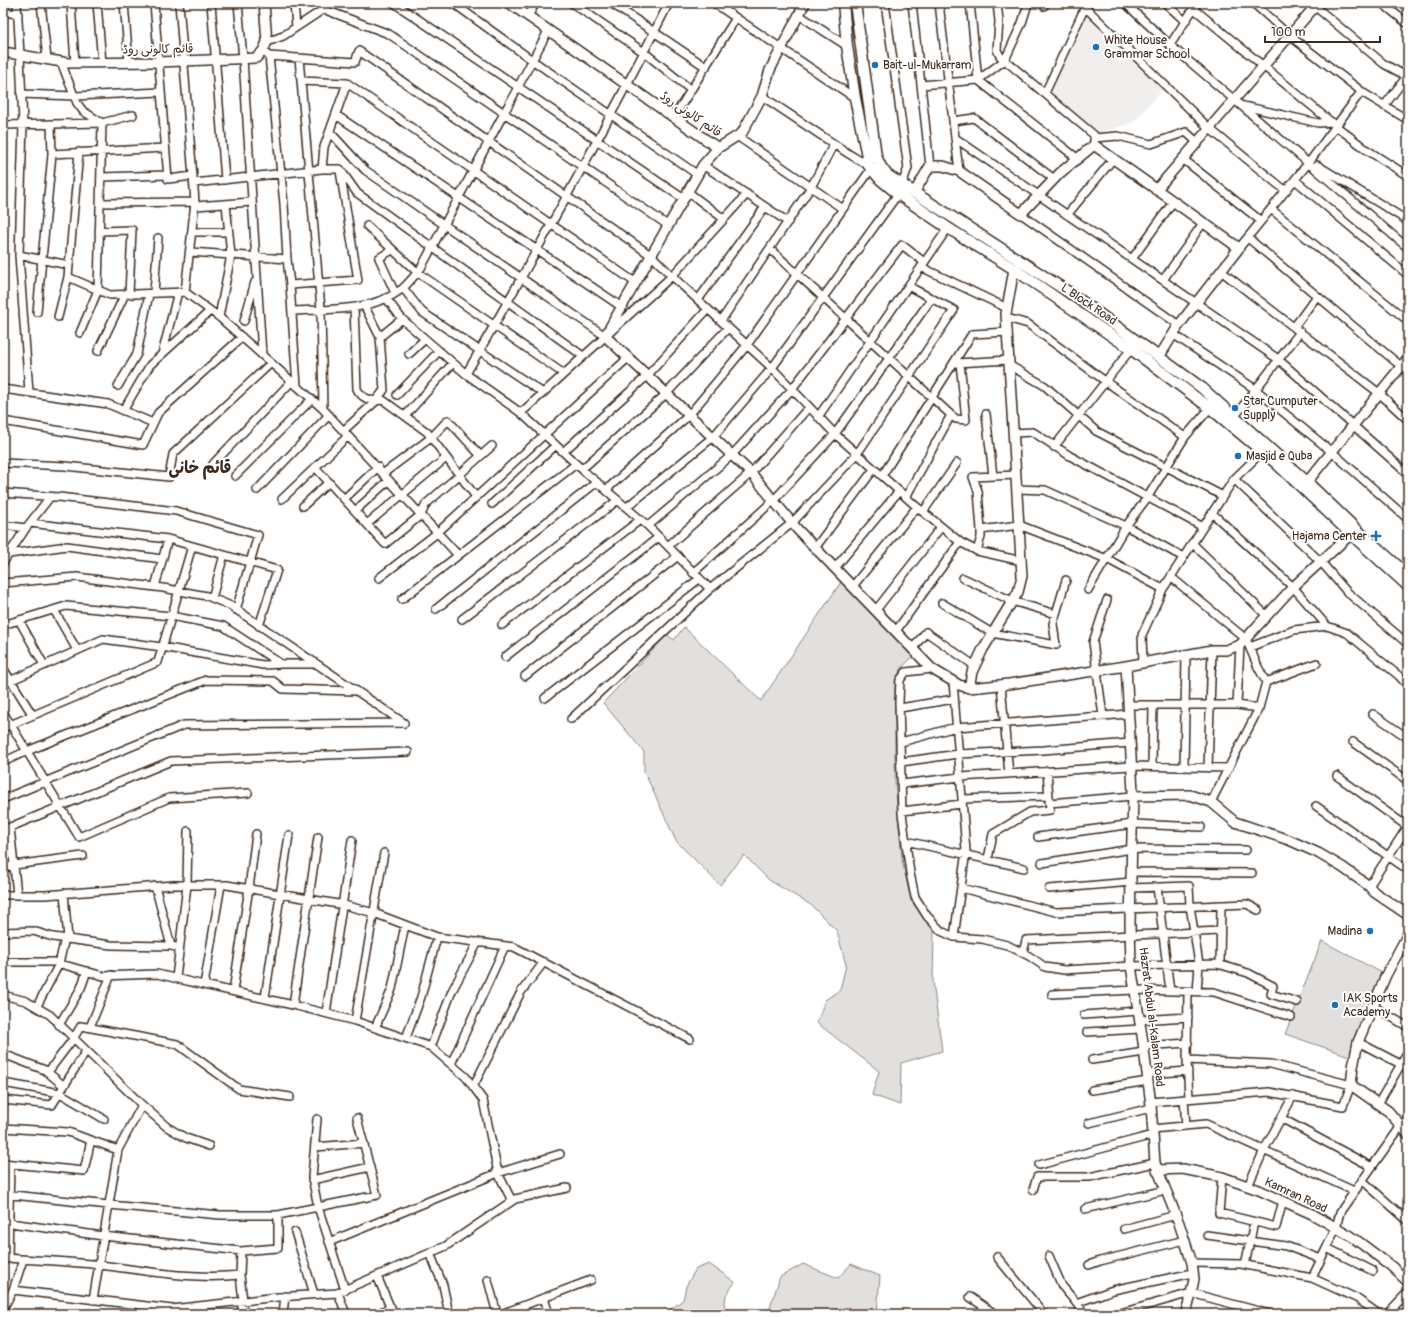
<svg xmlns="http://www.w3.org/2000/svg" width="1411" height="1317" font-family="Pangolin,'Playpen Sans Arabic',sans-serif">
  <rect width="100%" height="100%" fill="#fff"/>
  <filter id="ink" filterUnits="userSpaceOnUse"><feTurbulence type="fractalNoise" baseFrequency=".025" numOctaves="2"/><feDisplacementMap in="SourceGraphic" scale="8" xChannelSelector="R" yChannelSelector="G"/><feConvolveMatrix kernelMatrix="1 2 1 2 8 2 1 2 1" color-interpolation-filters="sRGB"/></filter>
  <g filter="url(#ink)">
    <!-- built -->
    <path fill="#f1efee" d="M1085,7L1166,86L1134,122L1094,135L1045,93Z"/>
    <!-- green -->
    <path fill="#e2e0de" stroke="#8e857e" d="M841,582L915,653L902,668L895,680V782L902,860L911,901L934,929L933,982L942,1051L901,1063L900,1105L872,1095L879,1071L817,1023L825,1000L840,990L846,965L837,931L811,905L769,880L744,855L720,885L676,841L644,771V752L603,703L667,635L674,640L684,627L761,701Z
      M1322,941L1386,975L1355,1058L1285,1034Z
      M709,1264L735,1282L726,1295L723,1314H669L671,1309L683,1300L686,1286L696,1269Z
      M803,1264L838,1278L851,1264L880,1276L877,1314H768L780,1277Z"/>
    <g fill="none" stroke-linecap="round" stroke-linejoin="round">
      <defs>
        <path id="minor" d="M17,3L20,55L23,124L19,255L29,392
          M41,3L47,59
          M71,3L75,63
          M97,3L102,63
          M124,3L129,62
          M154,3L168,179L193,176
          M179,3L195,202L185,292
          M211,3L225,180
          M238,3L243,59L262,354
          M294,3L296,27
          M323,3V9L389,34L669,226
          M394,3L684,199
          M453,3L532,60L698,175
          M572,3L645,53L691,90
          M611,3L706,67
          M714,3L855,98
          M885,3L908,168L902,184
          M912,3L930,166
          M939,3L959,171
          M970,3L978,80L1078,159
          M997,3L999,21L997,50L1000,56L1094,135V145
          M1125,3L1170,45L1408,248
          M1165,3L1185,21
          M1253,3L1290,36L1365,94L1408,120
          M1311,3L1384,64L1408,77
          M1382,3L1408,24
          M1044,6L1046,3
          M1085,7L1210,129L1286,191
          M1193,8L1336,126L1367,150L1408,176
          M3,12L18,14
          M799,15L847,46
          M528,16L536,3
          M267,42L283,36L333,3
          M1170,45L1197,3
          M265,53L269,56L284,204L287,259L290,285L297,386
          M269,56L355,62L359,51L652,256L672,276L772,368L835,434L917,507L960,542L977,551L981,537V530
          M299,58L321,309L323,409
          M61,62L77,103L83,111L102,123L98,290L80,333
          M301,81L347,83L636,283
          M921,85L978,80L1005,60L1022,23L1027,7V3
          M1045,93L1087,3
          M21,94L75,96L161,92
          M762,96L849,154L869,166
          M1244,106L1318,123L1332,122
          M1384,106L1408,75
          M336,115L622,307
          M674,117L736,18
          M953,121L974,118L1054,179
          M3,125L102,123L133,115
          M330,132L365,170L605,336
          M737,136L843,209
          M955,138L1278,359L1408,474
          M1094,138L1118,136L1151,144L1186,132L1198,143
          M52,154L165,148
          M1183,159L1261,221
          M703,165L788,222
          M1317,165L1408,221
          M322,169H340L357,193L583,356
          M101,177L167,175
          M1295,180L1408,275
          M194,183L322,169L324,147L347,83
          M688,192L724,219
          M100,203L195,202
          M195,206L252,202
          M1271,209L1408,321
          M1021,214L1179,325
          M1067,215L1113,159
          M367,226L417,272L564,374
          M99,231L132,230L129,294
          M192,232H228
          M1248,238L1408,372
          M1239,248L1310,161L1361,92
          M770,249L951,415L956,419L966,420L960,363
          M392,250L379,258L395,293
          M190,252L287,259
          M19,255L69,265
          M1132,259L1173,202
          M921,267L1007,308
          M1221,271L1379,393L1408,420
          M68,277L110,295L185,292L219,317L323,409L458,555
          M1163,280L1203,223
          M290,285L358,280L340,171
          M403,288L422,312L543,393
          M154,293L158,238
          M386,298L402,319L466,374L521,413L586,473L648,526L710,589
          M698,300L765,207
          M354,307L357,389C362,399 372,402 383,400L427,432L476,497
          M292,311C328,309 372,312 402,289C409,283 415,275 421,268L548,31
          M37,312L52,154L51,125
          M58,317L68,277L79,152
          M219,317L231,255L226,204
          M1007,318L1028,324L1105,381L1185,437
          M244,321L255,282
          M721,321L811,187L834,144
          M1294,327L1317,296
          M1173,334L1255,389L1332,452L1408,519
          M380,340L381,336L402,319
          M98,351L125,294
          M162,354L178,292
          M409,354L425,339
          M956,363L1009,360
          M1009,365L1045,386L1096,431L1223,496
          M466,374C537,252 605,129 669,3
          M118,386L137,354L149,294
          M3,389L108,404L153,423
          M397,395L439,351
          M123,411L150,365L210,311
          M521,413L672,276L747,194
          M986,414L993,476
          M405,416L453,363
          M818,417L948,228
          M1232,420L1300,332
          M3,421L143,445L158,413L242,337
          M343,431L375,402L384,390L380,337L364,305
          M1014,433L1033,432L1070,456L1203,527
          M1054,447L1131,349
          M563,452L647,376L708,309
          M3,463L65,466L169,477L173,454L271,363
          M213,464L292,381
          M315,467L385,544L421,515L426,504L492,446
          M582,469L666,394L728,328
          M384,473L432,437L448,420L480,455
          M1016,475L973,477L978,491L981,530L1019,525L1107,559L1163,589
          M235,476L312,399
          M882,476L972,334L1008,332
          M1234,479L1321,562L1347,592L1408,644
          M1017,489L1045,490L1126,526L1183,557
          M257,490L329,415
          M606,490L689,415L747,345L871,169
          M3,493L59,497L176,511L258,535L236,610
          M906,497L951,415
          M282,499L348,436
          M344,499L378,467
          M492,504L556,445
          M303,506L329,482
          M627,507L713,437L772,368L898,194
          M355,511L389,480
          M923,512L957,463
          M1212,513L1293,587L1327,626
          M30,523L168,539L277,570L259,626
          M367,524L446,458
          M3,525L26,528
          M648,526L732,455L792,389L902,245L924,262
          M1192,543L1267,616
          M668,546L751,473L809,407
          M815,548L874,469
          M977,551L1022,561
          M9,554L67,546L162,559
          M3,563L26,528L50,497
          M835,568L899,491
          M693,573L774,500L835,434L932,298
          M1171,577L1246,639L1258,667L1266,682L1259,708L1211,802
          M379,578L437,533L628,358
          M963,578L1012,601L1056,614
          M3,583L77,577L163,588L207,596L231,606L404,723
          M853,586L917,507
          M155,587L168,539
          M1088,590L1126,526L1147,498L1185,437L1210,408
          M212,598L224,555
          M402,599L576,464
          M942,603L992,633L1056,645L1053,624L1066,580
          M436,609L597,482
          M54,610L77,650
          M876,610L941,527
          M462,619L618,500
          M19,620L44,665
          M3,625L66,606L171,616L223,626L281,664H315
          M502,625L640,520
          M896,631L960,542
          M1250,647L1294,630L1327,626L1347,633L1399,676L1408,686
          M913,648L926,632L975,666
          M505,657L659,537
          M1143,663L1142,635L1163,589L1234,479L1262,452
          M3,668L32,714
          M932,669L906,672L900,680L899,702L902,813L910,873L915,897L927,916L941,931L954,937L982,939L1007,945L1029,956L1045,967L1064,970L1131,966L1218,964L1248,973L1273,986L1271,994L1297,1002
          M525,676L678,556
          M953,681L966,851L954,937
          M1266,682L1317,663
          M3,684L103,639L162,647L263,665L281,664
          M1001,685L1009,774
          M545,698L699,579
          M1128,705H1237L1259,708
          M1237,705L1240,645
          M900,708L954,699
          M3,712L79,837L169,798L248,793
          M1373,714L1408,738
          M1103,716L1093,642L1107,600
          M571,719L710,589L792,523L857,454L954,310L908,286
          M3,728L158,662L192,546
          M901,742L956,727L1129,714
          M1353,742L1408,781
          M3,762L27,751L206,680L273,681L283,689L356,691
          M901,762L958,754L1044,750L1130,743
          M1152,766L1153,705
          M1184,767L1186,655
          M1208,768L1212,650
          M1337,776L1408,827
          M902,784L960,777L1131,766L1229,768
          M3,799L184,725L404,723
          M962,799L1049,796
          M1049,803L1133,796
          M1316,806L1408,870
          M902,811L962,804
          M10,827L17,895
          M3,830L171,761L408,752
          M1038,837L1133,824L1201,827
          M906,841L1024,868
          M988,859L993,834L1030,812L1050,810L1047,771
          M1042,863L1132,849L1246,850
          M3,868L14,865L83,856
          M1132,872L1252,873
          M155,886L171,946L175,947
          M1369,886L1408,826
          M1157,887L1170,991
          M961,888L1056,912L1247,904L1258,910
          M1131,888L1189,886L1190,906L1199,964L1197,992
          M1049,889L1132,882
          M64,893L68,939
          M3,895H45L174,885H227L344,905L374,913L437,937L514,947L690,1039
          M3,932L33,931L53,937L111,945L171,946
          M1023,953L1026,940L1220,931
          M3,962H54L103,976L157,974L204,985L221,885
          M1220,965L1221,905
          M176,978L187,885L188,831
          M204,985L293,1005L355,1021L431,1047L466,1077L483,1100L498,1173L512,1201
          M233,991L249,888L256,834
          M1188,992L1187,1060L1189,1098
          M1052,994L1135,990L1214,992L1291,1017
          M3,995L26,1001L50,1015L142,1105L167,1127L186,1138L209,1146
          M265,998L289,835
          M293,1005L318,837
          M37,1006L59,964L65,938
          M1373,1006L1408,1027
          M326,1013L352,840
          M1084,1015L1138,1011
          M1139,1020L1188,1017
          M355,1021L384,853
          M59,1025L81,988L87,971
          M90,1027L111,975
          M375,1028L392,989L405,925
          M1087,1032L1141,1029
          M406,1038L421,997L437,937
          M1358,1042L1408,1068
          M1143,1046L1188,1043
          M431,1047L452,991L478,942
          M3,1054L45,1070L64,1086
          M1092,1060L1144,1052
          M451,1064L505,946
          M48,1072L73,1039L81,1026L177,1044L239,1089L290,1097
          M1147,1074L1188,1071
          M3,1083L60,1093L104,1119
          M473,1087L521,992L544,962
          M1092,1090L1148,1081
          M1184,1099L1186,1126
          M3,1100L52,1105L86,1051
          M1150,1102L1269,1092L1343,1106L1351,1085L1271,1064L1187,1060
          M1378,1104L1408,1052
          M1281,1118L1372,1167
          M317,1119L312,1177L318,1207L345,1290
          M1089,1123L1151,1108
          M3,1128L68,1132L118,1150
          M1152,1129L1206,1124L1354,1191
          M315,1147L364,1143
          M3,1163L84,1171L91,1140
          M1039,1165L1153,1135
          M1222,1177L1219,1213L1276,1227L1283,1201
          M312,1180L370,1167
          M1362,1180L1408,1221
          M1248,1186L1264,1150L1293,1096
          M1033,1190L1037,1177H1089L1155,1163
          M3,1194L109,1205L220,1215H278L377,1195L357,1118
          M1085,1209L1166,1190
          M3,1222L103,1236L241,1251L278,1248V1215
          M1124,1229L1176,1215
          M295,1232L314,1294
          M1207,1235L1286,1246L1321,1259
          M329,1242L498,1173L560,1154
          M1327,1248L1373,1271
          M241,1251L240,1275L243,1301L241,1314
          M430,1253L443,1285L449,1314
          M1049,1256L1062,1286L1079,1306L1084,1314
          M997,1257L1044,1314
          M3,1258C35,1260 68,1261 101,1265C148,1271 192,1280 240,1275
          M8,1259L10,1164
          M1192,1263L1241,1264L1312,1278L1356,1298L1379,1314
          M1089,1265L1100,1261L1185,1240
          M1245,1265L1254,1222
          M377,1276L393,1314
          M1312,1278L1336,1228L1340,1212L1401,1126L1408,1118
          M488,1280L497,1314
          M13,1290L172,1309L278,1297L337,1293L446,1246L515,1199L567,1188
          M338,1293L346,1314
          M970,1297L995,1314
          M544,1298L549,1314
          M93,1300L118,1150L142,1105
          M1076,1303L1113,1290L1193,1273
          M3,1309L13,1290L23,1260
          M283,1314L285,1296
          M377,1314L391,1307
          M501,1314L591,1280
          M1117,1314L1191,1293L1270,1314
          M1387,1314L1408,1292"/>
        <path id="tertiary" d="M509,3L718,148L742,133L762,96L770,70L805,3
          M3,52L68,63L159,62L256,58L263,51L267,42L264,3
          M718,148L703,165L605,336L751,473L797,529L932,669L959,685L969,688L1009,684L1126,666L1212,650H1226L1240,645L1293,587L1351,534
          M1156,190L1318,3
          M914,193L930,166H943L959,171L1021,214L1060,173L1094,145L1239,248L1179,325L1159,357
          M1303,487L1408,358
          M1126,666L1133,792L1130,923L1131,966L1143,1042L1151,1105L1155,1163L1179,1223L1192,1263L1194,1279L1190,1299L1185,1314
          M969,688L972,672L983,649L1018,592L1022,576L1006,314L1014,269
          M1133,796L1190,795L1211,802L1235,822L1289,840L1318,853L1342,867L1369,886L1374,892L1408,915
          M1408,934L1386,975L1358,1042L1353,1067L1351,1085L1388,1111L1408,1134
          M1157,1170L1183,1169L1222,1177L1259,1190L1283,1201L1312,1214L1351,1236L1391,1266L1408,1282"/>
        <path id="secondary" d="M843,3L847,46L855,98L869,166L881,180L898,194L948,228L1014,269L1131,349L1210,408L1276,463L1351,534L1408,586
          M855,3L876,156L881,167L887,175L1073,295L1202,388L1307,482L1356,529L1408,575"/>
      </defs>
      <!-- minor casing -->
      <use href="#minor" stroke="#3b2a1e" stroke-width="10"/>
      <!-- tertiary casing -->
      <use href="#tertiary" stroke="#3b2a1e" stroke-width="12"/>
      <!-- secondary casing -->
      <use href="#secondary" stroke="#3b2a1e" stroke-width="13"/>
      <!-- minor -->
      <use href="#minor" stroke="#fff" stroke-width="7"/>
      <!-- tertiary -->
      <use href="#tertiary" stroke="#fff" stroke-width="9"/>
      <!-- secondary -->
      <use href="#secondary" stroke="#fff" stroke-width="10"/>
    </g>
  </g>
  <!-- markers -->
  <g fill="#1f6fb2" stroke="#fff" stroke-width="1.5">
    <circle cx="1096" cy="47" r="4"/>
    <circle cx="875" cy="65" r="4"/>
    <circle cx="1235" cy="408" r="4"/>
    <circle cx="1238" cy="456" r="4"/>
    <path d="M1374 530h4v4h4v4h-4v4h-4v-4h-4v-4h4z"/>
    <circle cx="1370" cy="931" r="4"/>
    <circle cx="1335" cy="1005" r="4"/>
  </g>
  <g text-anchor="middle" stroke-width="4" stroke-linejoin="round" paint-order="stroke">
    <!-- poi labels -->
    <g font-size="12" fill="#3b2a1e" stroke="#fff" text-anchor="start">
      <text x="1104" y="44">White House<tspan x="1104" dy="14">Grammar School</tspan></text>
      <text x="883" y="69">Bait-ul-Mukarram</text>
      <text x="1243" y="405">Star Cumputer<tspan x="1243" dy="14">Supply</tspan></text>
      <text x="1246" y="460">Masjid e Quba</text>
      <text x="1367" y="540" text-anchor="end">Hajama Center</text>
      <text x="1362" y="935" text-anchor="end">Madina</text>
      <text x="1343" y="1002">IAK Sports<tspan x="1343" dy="14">Academy</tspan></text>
    </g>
    <!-- street labels -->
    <g font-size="12" fill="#3b2a1e" stroke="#fff">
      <text transform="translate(158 49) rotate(-1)" y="4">قائم کالونی روڈ</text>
      <text transform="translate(691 114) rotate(34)" y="4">قائم کالونی روڈ</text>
      <text transform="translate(1089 304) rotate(34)" y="4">L Block Road</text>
      <text transform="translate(1152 1017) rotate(83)" y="4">Hazrat Abdul al-Kalam Road</text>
      <text transform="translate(1296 1195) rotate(25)" y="4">Kamran Road</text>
    </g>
    <!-- district labels -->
    <g font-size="16" font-weight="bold" fill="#3b2a1e" stroke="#fff">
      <text x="200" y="473">قائم خانى</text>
    </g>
  </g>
  <!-- margin -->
  <rect width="1411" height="1317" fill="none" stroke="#fff" stroke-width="16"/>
  <rect x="8" y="8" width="1395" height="1301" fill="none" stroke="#3b2a1e" stroke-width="1.5" filter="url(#ink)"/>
  <!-- scale -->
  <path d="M1265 36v6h115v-6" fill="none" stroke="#3b2a1e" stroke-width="2"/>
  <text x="1271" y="36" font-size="12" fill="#3b2a1e" stroke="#ffffff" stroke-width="3" paint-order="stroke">100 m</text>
</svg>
